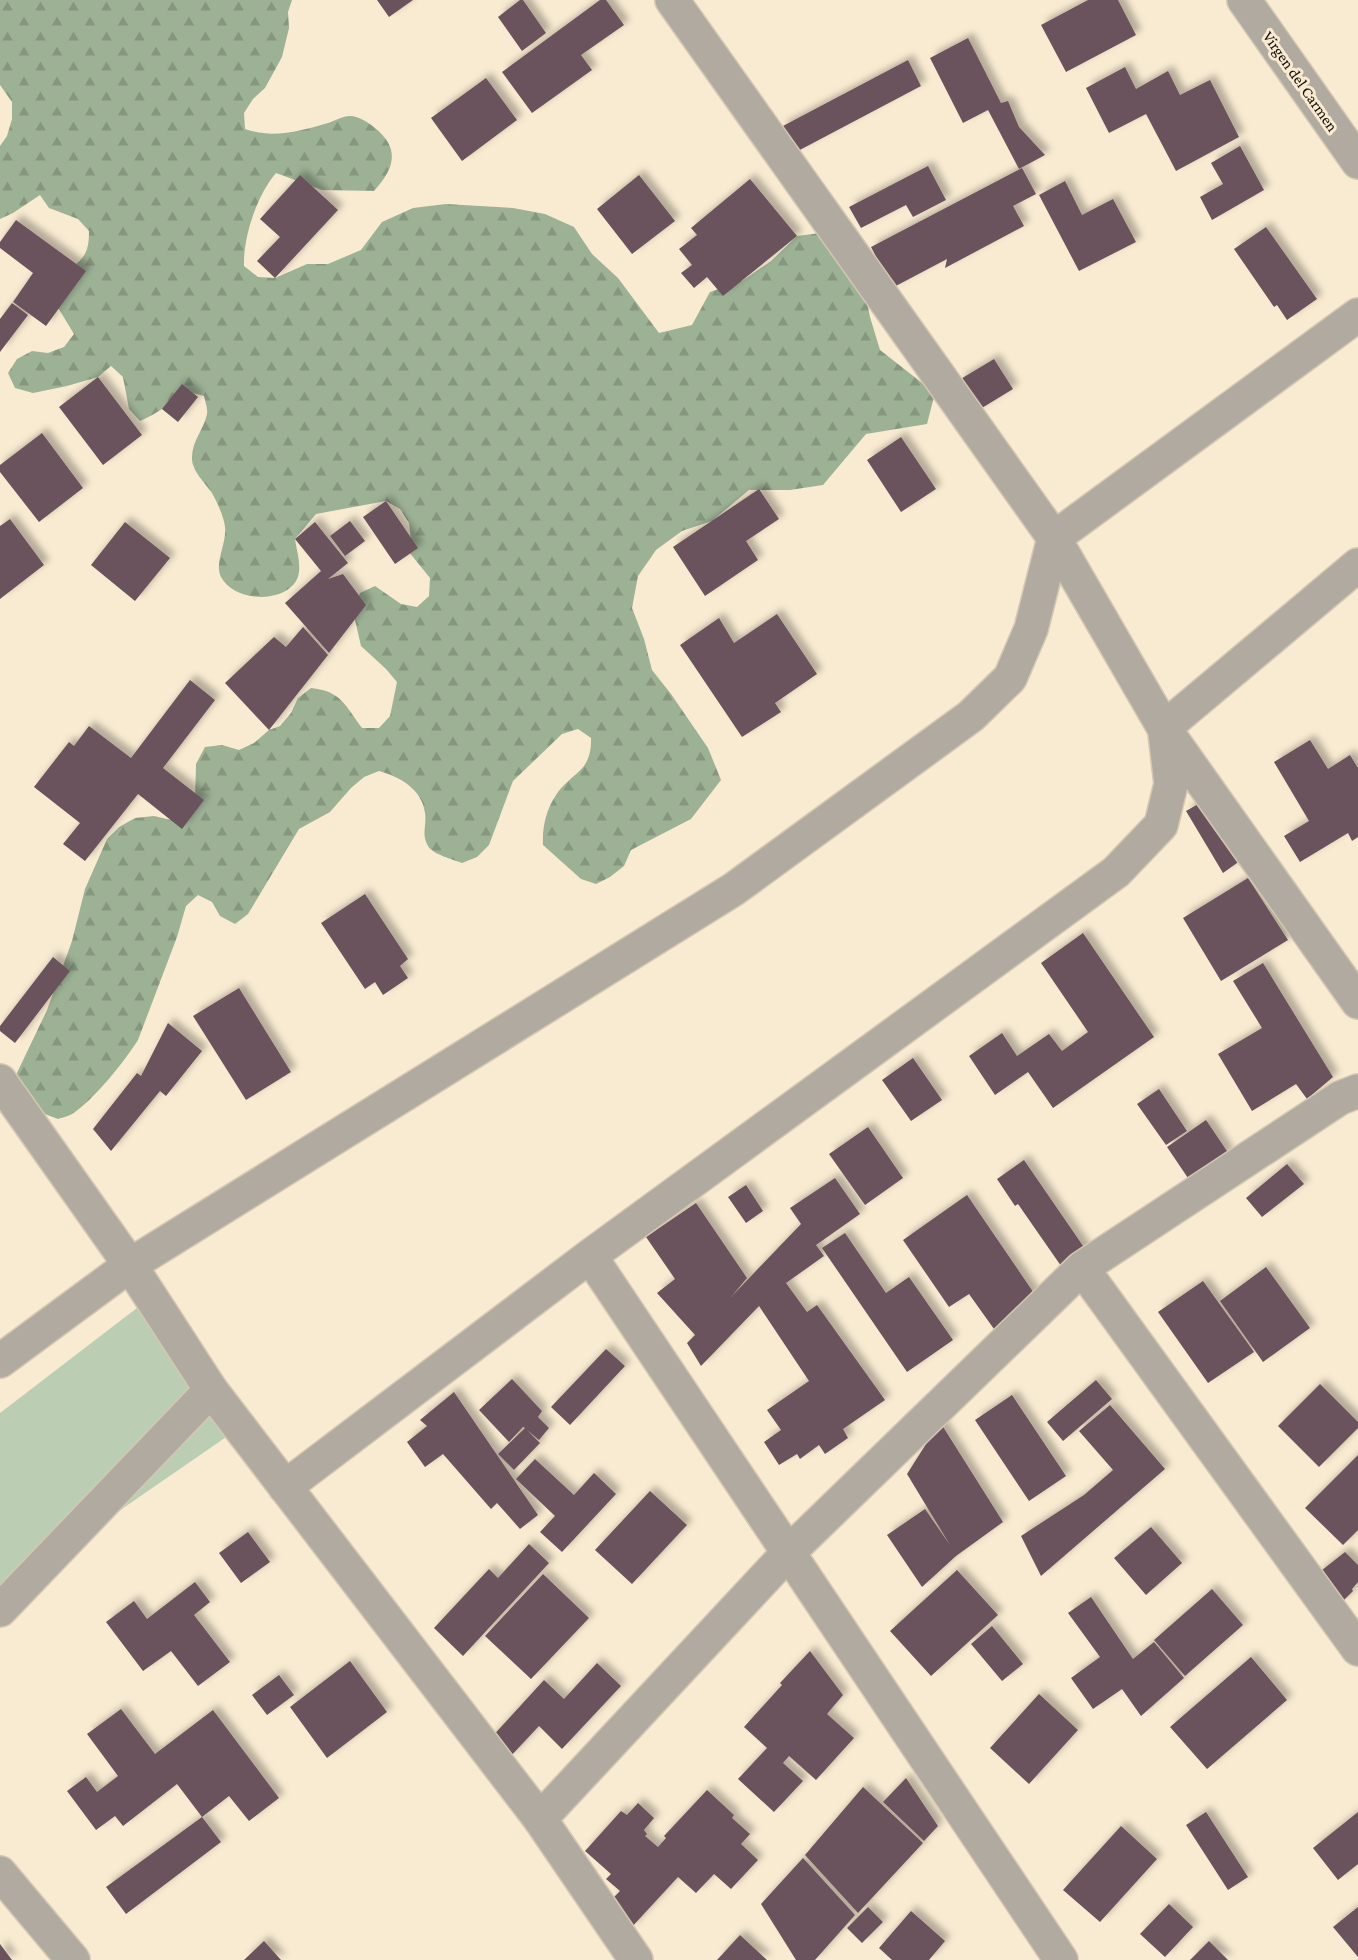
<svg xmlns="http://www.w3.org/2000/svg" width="1358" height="1960" font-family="'Crimson Pro',serif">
  <defs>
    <pattern id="forest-firs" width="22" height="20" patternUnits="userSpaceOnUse" patternTransform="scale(1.5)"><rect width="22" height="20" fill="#9db195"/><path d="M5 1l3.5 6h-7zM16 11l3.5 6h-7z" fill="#86977f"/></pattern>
    <filter id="shadow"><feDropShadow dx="5.5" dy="-5.5" stdDeviation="3" flood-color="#0004"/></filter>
  </defs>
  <rect width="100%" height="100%" fill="#f9ebd2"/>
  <!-- green -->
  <path fill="#bbceb4" d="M137,1308L232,1433L0,1593V1413Z"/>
  <!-- forest -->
  <path fill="url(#forest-firs)" d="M0,0H292L288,12L289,28L282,57L265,88L253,99L244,113L245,129C273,139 300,131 328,123C334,121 343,116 350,116C359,116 369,123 375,128C401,149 394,169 374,191L322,190L276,173C257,195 243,237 244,266L258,277L275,278L307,264H328L361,250L382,222L413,208L446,204L513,208L545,214L574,227L592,254L618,278L659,333L692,325L710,292L742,281L771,261L797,236L828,232L864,287L870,317L880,350L935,393L927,424L866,434L823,485L790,490H749L712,521L682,531L656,550L638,576L632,608L644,639L652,670L671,694L708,748L721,780L691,819L631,850L624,866L610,877L596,884L581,879L543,845C542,828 546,810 556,795C571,772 592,773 591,738L578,729L562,734L513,781L489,845L477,857L462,863C452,859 434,855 428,846C421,834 427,825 425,813C422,789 400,777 379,771L364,777L351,788L330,812L299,829L248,914L235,924L220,916L212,902L198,895L186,906L177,937L138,1040C124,1062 96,1097 75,1112C70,1116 64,1117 58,1119L26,1107L18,1093L16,1075L47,1010L72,941L85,889L107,839L119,827L135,818L154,816L171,820L187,815L195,801L196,764L205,747L222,745L239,750L254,743L269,730L280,726L291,713L298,698L311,688C341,691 345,705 362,728H379L390,716L397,682L386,669L361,646L353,611L360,593L375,586L401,604L417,607L429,596L430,578L409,552L411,540L409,523L400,509L386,501L316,514L295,539C297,553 304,572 294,584C277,604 233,600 221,577C214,563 227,543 225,527C224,517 217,502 212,493C205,483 191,470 192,457C192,441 204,429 207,414C208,409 205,401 204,396L189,392C172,401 158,414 140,421L129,409L123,377L111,366L98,377L67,386L33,393L15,388L8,373L17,359L32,351L48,353L64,347L74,334L57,306L65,272C84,259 89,254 89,231L78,219L49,208L40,195L13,213L0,219V146L7,136L12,119V102L0,85Z"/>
  <!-- building -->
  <path fill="#6b525b" filter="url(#shadow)" d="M377,0H413L389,17Z
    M520,0H523L546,33L522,51L498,17Z
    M600,0H606L624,25L581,55L592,70L532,113L502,72Z
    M1088,0H1118L1136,35L1066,72L1041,25Z
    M968,38L1001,103L1008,101L1019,127L1045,155L1019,169L988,110L963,123L930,58Z
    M908,60L921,86L796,152L781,127Z
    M1125,67L1136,89L1168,71L1180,95L1210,80L1239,137L1176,171L1146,114L1109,133L1086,88Z
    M486,78L517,120L462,161L431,118Z
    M1240,146L1264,190L1212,220L1200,197L1223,184L1211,163Z
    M928,166L946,200L913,217L906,205L861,228L849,207Z
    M1022,168L1036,194L1013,206L1024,226L945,268L947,259L892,288L871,247Z
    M300,175L338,210L275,278L257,261L280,237L260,219Z
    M639,175L675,221L632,254L597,209Z
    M750,179L797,236L723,296L707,277L694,288L681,273L692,265L679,249L697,235L691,228Z
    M1065,181L1082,215L1113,199L1136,242L1079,271L1039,195Z
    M16,220L86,271L46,326L13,302L33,273L0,248V242Z
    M1266,227L1317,299L1287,320L1277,305L1274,307L1234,249Z
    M12,303L28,315L0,352V319Z
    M994,359L1013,389L977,411L959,380Z
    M98,377L142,435L103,465L59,407Z
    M182,384L198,397L178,422L162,409Z
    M42,433L83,488L39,522L0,472V465Z
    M901,437L936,489L901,512L867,460Z
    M759,489L779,519L746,541L758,560L705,596L673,547Z
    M386,501L418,548L395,564L363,517Z
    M10,519L44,565L0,599V526Z
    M350,521L365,541L345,556L330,536Z
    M125,522L170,558L135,601L91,565Z
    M315,522L348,563L328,579L343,574L366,605L329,653L285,603L321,571L295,539Z
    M777,614L817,674L775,703L781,712L742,737L680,645L719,618L734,643Z
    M303,627L328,655L269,730L225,683L274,637L286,647Z
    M190,680L215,700L163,768L204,800L182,829L138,794L85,861L63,844L80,823L34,787L69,742L74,746L89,726L131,758Z
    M1310,740L1328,769L1350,755L1358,768V837L1352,841L1348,833L1300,862L1284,836L1309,821L1274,762Z
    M1207,799L1244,858L1223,873L1186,811Z
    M1248,878L1288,940L1221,981L1183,918Z
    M365,894L408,959L400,966L408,978L383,995L375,982L365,989L321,923Z
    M1083,933L1154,1037L1053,1108L1028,1072L995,1095L969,1056L1002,1033L1017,1056L1049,1034L1062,1051L1088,1032L1041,963Z
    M53,957L70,971L15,1043L0,1031V1026Z
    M1263,963L1333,1077L1307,1099L1296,1084L1252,1111L1218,1054L1262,1028L1233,981Z
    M239,988L291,1072L246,1100L193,1016Z
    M168,1023L202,1051L166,1096L160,1091L111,1151L93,1129L137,1073L141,1076Z
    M913,1058L942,1100L911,1121L882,1080Z
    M1159,1089L1187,1131L1166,1145L1137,1104Z
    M1206,1120L1229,1154L1190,1181L1167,1147Z
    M868,1127L903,1178L865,1205L829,1154Z
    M1024,1160L1092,1259L1068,1276L1018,1204L1015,1206L997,1179Z
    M1287,1164L1304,1184L1262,1217L1246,1198Z
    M835,1178L860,1214L816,1245L824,1256L786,1283L807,1312L817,1305L885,1400L843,1429L848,1438L825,1454L819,1445L800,1459L797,1454L779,1465L764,1442L781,1430L767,1410L809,1381L759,1306L701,1366L687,1343L695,1335L657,1293L675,1279L646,1237L696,1203L747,1278L731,1297L801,1224L790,1208Z
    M746,1185L763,1211L746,1223L728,1197Z
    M967,1195L1038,1299L994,1329L969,1294L949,1307L903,1240Z
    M845,1233L886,1293L909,1277L953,1340L907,1372L822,1248Z
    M1266,1267L1310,1328L1263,1362L1220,1301Z
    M1203,1281L1254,1352L1208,1383L1158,1312Z
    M606,1349L625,1366L570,1425L551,1407Z
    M512,1379L542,1411L538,1417L549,1428L539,1440L527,1430L540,1443L514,1470L498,1454L525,1428L523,1427L509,1442L479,1410Z
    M1096,1380L1112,1399L1063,1441L1047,1422Z
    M1320,1384L1358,1422V1428L1319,1467L1278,1426Z
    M454,1392L538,1515L520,1529L497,1503L491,1509L443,1454L425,1467L407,1442L427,1426L420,1420Z
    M1012,1395L1066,1476L1029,1501L975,1420Z
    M1110,1405L1165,1469L1041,1576L1021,1536L1084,1495L1113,1470L1079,1431Z
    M940,1422L1003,1522L956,1556L922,1587L887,1535L925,1509L950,1545L907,1474Z
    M1358,1455V1530L1343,1545L1305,1508Z
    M535,1459L574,1495L594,1473L616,1494L562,1552L540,1532L555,1516L516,1479Z
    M650,1491L687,1525L632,1584L595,1550Z
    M1151,1527L1182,1563L1146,1595L1114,1558Z
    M248,1532L270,1562L241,1583L219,1553Z
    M529,1544L549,1563L463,1656L434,1628L489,1569L498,1578Z
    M1345,1552L1358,1565V1582L1352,1589L1353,1591L1341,1603L1317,1574Z
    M957,1570L998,1615L931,1676L890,1631Z
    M543,1574L589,1618L531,1679L485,1636Z
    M195,1582L210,1602L194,1615L230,1662L198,1686L171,1651L143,1671L106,1622L134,1601L147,1619Z
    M1212,1589L1243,1625L1185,1676L1154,1640Z
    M1091,1597L1133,1659L1154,1642L1184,1678L1141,1716L1122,1689L1093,1709L1071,1678L1100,1657L1068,1613Z
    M992,1626L1023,1664L1002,1681L971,1644Z
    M810,1651L843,1695L827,1714L854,1738L816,1780L789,1756L783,1763L803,1781L774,1812L738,1779L767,1748L744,1727L782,1685L780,1683Z
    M1251,1657L1287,1700L1207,1769L1170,1727Z
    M350,1661L387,1712L327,1758L290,1707Z
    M597,1663L621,1686L562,1749L539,1726L509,1758L489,1740L544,1680L564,1699Z
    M279,1675L294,1695L267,1715L252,1695Z
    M1039,1694L1078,1730L1029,1784L990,1748Z
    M121,1709L155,1754L213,1710L279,1798L249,1821L229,1796L202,1817L177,1784L123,1826L115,1816L96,1830L67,1791L86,1777L97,1792L118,1776L87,1734Z
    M906,1778L938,1826L924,1841L883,1802Z
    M863,1787L923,1843L858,1913L805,1855Z
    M707,1790L734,1815L732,1818L750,1834L741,1844L758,1860L731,1889L714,1874L696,1893L678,1877L630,1929L613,1898L620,1891L606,1879L611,1874L585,1851L621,1811L627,1815L638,1803L654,1818L644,1830L647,1834L645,1836L658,1847L666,1838L664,1836Z
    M1206,1812L1248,1877L1228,1890L1186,1825Z
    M1358,1812V1864L1338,1880L1313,1848Z
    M202,1817L221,1842L126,1914L106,1887Z
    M1121,1826L1157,1859L1100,1922L1063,1890Z
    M803,1858L855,1915L815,1960H796L761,1904Z
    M1169,1904L1193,1927L1165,1957L1140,1934Z
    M868,1907L883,1922L862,1943L847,1928Z
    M1358,1907V1957L1333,1927Z
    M911,1911L945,1941L929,1960H892L879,1948Z
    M740,1935L767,1960H717Z
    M264,1941L281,1960H244Z
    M1209,1941L1228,1960H1190Z
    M0,1944L12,1960H0Z"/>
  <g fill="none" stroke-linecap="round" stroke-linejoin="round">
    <defs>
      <path id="minor" d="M672,0L1054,538L1164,728L1358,1002
        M1244,0L1358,162
        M1164,728L1358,565
        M590,1256L1061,1960
        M1082,1268L1358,1649
        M0,1361L130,1265L734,889L971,716L1010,678L1031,629L1054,538L1358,315
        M285,1487L590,1256L1116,872L1161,825L1171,784L1165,733
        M0,1610L211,1390
        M540,1819L789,1552L1082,1268L1340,1098L1358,1091
        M0,1873L73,1960"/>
      <path id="tertiary" d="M0,1081L130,1265L211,1390L540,1819L636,1960"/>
    </defs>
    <!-- minor casing -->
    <use href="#minor" stroke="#d4c7b1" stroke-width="36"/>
    <!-- tertiary casing -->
    <use href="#tertiary" stroke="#d4c7b1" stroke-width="36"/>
    <!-- minor -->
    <use href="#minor" stroke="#b1aaa0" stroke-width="33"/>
    <!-- tertiary -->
    <use href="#tertiary" stroke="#b1aaa0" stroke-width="33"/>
  </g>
  <g text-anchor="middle" stroke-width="6" stroke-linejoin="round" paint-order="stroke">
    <!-- street labels -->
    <g font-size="16" fill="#110d05" stroke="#f9ebd2">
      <text transform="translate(1301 81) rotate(55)" y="6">Virgen del Carmen</text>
    </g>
  </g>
</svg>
